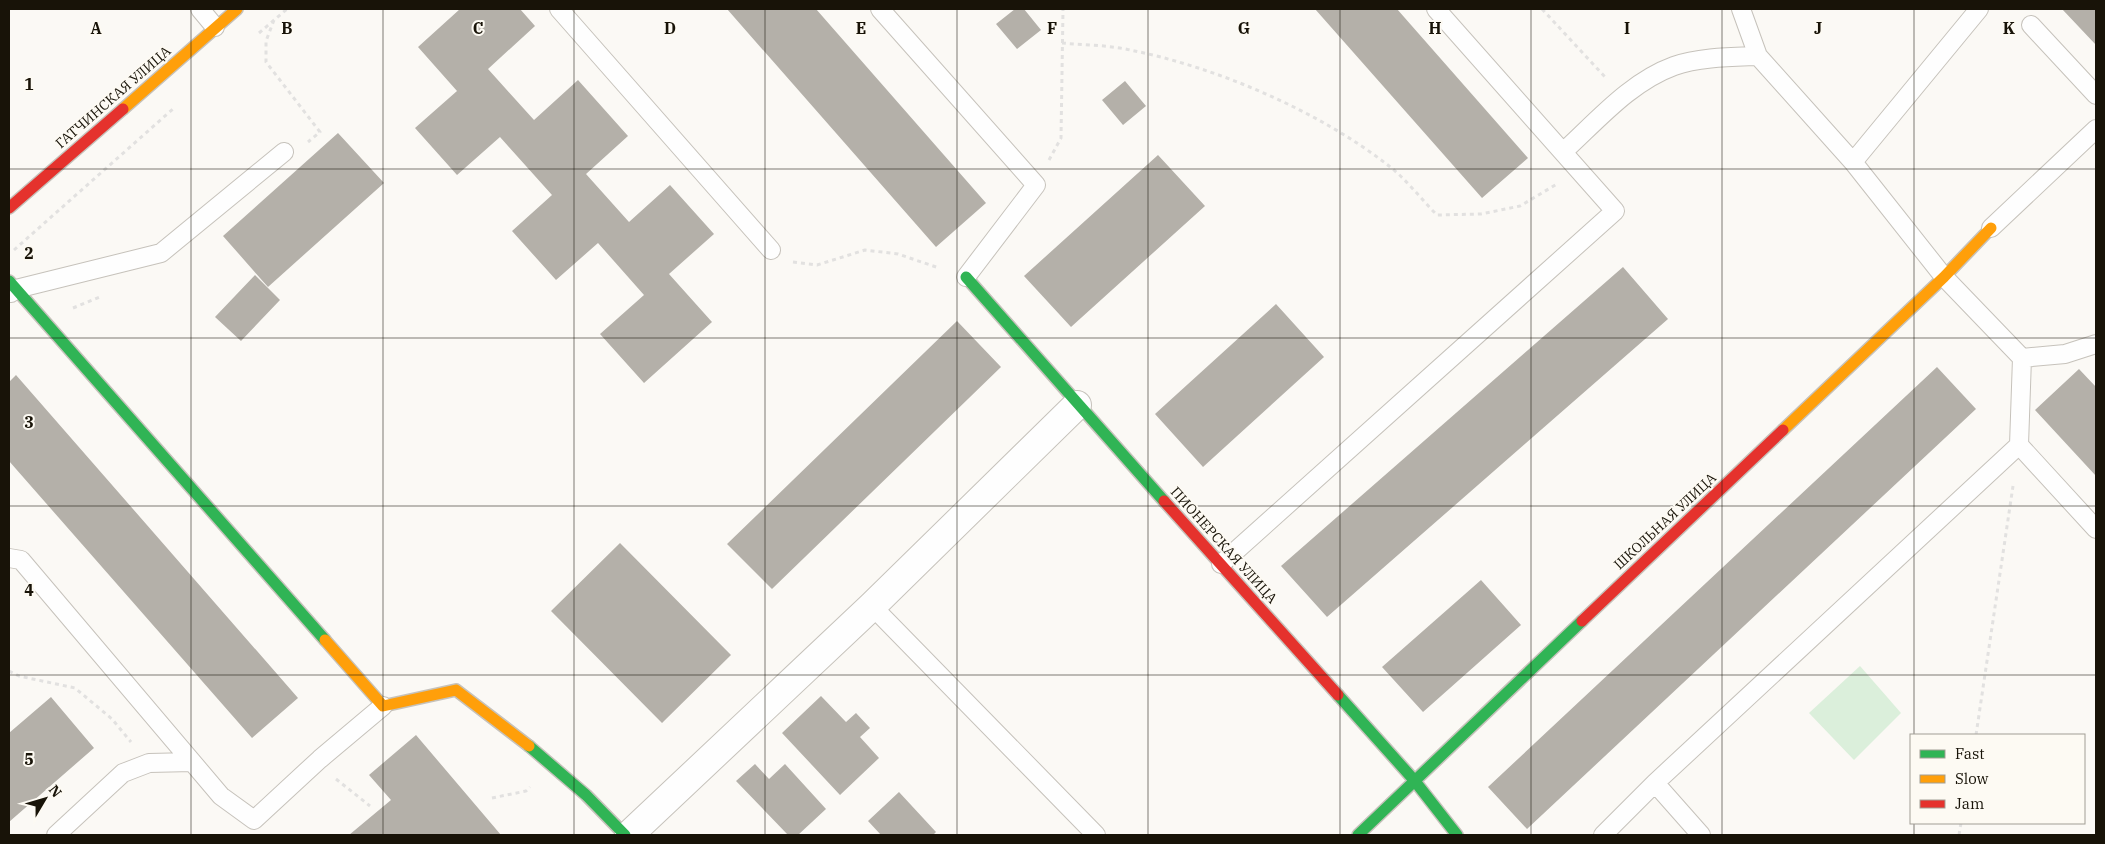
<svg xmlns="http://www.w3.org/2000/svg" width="2105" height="844" font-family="'IBM Plex Serif',serif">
  <rect width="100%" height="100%" fill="#fbf9f5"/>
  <!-- green -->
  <path fill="#dbefdb" d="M1860,666L1901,713L1854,760L1809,713Z"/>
  <!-- building -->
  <path fill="#b4b0a9" d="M460,9H520L535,26L488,69L534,120L578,80L628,136L586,174L629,222L670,185L714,234L669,274L712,322L644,383L600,334L644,295L598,243L556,280L512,231L552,195L500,137L457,175L415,128L457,91L418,47Z
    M727,9H816L986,203L936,247Z
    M1015,9H1024L1041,30L1017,49L996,24Z
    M1315,9H1397L1528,158L1482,198Z
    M2062,9H2096V45Z
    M1125,81L1146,106L1123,125L1102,100Z
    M338,133L384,183L268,287L223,236Z
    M1158,155L1205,206L1071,327L1024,276Z
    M1623,267L1668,319L1327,617L1281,566Z
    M255,275L280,300L241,341L215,317Z
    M1276,304L1324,357L1203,467L1155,414Z
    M957,321L1001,367L772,589L727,544Z
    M1937,367L1976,409L1527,829L1488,787Z
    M2079,369L2096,387V476L2035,410Z
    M16,375L298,698L252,738L9,461V382Z
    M620,543L731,655L662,723L551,611Z
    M1481,580L1521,625L1423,712L1382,667Z
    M821,696L846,722L856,713L870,728L860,737L879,758L840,795L782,733Z
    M51,697L94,748L9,822V733Z
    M416,735L501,835H349L391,800L369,775Z
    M755,764L769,779L785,764L826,809L798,835H788L736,781Z
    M899,792L936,832L933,835H881L868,821Z"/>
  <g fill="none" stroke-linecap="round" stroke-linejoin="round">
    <defs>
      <path id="lane" d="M200,9L215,27
        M559,9L771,250
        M880,9L1036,185L966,277
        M1741,9L1758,56L1853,162
        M1979,9L1853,162L1944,277L2022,358L2065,354L2096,344
        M2031,25L2096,95
        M1563,152C1597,121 1630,82 1674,66C1699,57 1732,57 1758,56
        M1991,228L2096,129
        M11,293L16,289L161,253L284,152
        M2019,445L2096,529
        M9,558L21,560L221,796L254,820L320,759L383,706
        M1221,564L1615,211L1436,9
        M872,606L1096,835
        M1655,783L1701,835
        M56,835L123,773L149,763L192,762
        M1603,835L1655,783L2019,445L2022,358"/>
      <path id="street" d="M629,835L872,606L1077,405"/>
      <path id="fast" d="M966,277L1164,501
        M9,281L325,640
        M1338,695L1414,780L1457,835
        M529,746L586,795L625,835
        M1358,835L1582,621"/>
      <path id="slow" d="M123,109L237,9
        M1783,430L1944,277L1991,228
        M325,640L383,706L456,690L529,746"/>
      <path id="jam" d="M9,208L123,109
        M1164,501L1338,695
        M1582,621L1783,430"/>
    </defs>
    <!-- lane casing -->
    <use href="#lane" stroke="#c6c2bb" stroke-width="20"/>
    <!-- street casing -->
    <use href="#street" stroke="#c6c2bb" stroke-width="30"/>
    <!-- fast casing -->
    <use href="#fast" stroke="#c6c2bb" stroke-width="14"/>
    <!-- slow casing -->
    <use href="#slow" stroke="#c6c2bb" stroke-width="14"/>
    <!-- jam casing -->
    <use href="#jam" stroke="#c6c2bb" stroke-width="14"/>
    <!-- path -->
    <path stroke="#e2e1e0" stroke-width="3" stroke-dasharray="4 4" stroke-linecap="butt" d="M1542,9L1606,78
      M274,20L266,41V62L320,132L308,142
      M259,33L287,9
      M1062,43C1084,45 1108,45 1130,50C1216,67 1319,111 1389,166C1406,179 1421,199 1437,215L1481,214L1520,206L1557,184
      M1049,160L1061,138L1063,9
      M14,250L174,108
      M793,262L817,265L865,250L898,254L939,268
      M73,308L100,297
      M9,671L19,676L75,688L112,719L131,742
      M1976,735L2013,486
      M336,779L370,806
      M492,798L526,791L530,787
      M1959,835L1961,823"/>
    <!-- lane -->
    <use href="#lane" stroke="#fefefe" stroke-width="18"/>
    <!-- street -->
    <use href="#street" stroke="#fefefe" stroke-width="28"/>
    <!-- fast -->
    <use href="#fast" stroke="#30b455" stroke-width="11"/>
    <!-- slow -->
    <use href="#slow" stroke="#ff9f0a" stroke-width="11"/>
    <!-- jam -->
    <use href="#jam" stroke="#e5322d" stroke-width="11"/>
  </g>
  <!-- grid -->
  <path fill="none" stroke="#181308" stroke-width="1" stroke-opacity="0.55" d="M191,9V835M383,9V835M574,9V835M765,9V835M957,9V835M1148,9V835M1340,9V835M1531,9V835M1722,9V835M1914,9V735M9,169H2096M9,338H2096M9,506H2096M9,675H2096M1914,823V835"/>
  <g text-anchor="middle" stroke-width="4" stroke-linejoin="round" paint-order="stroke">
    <!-- street labels -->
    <g font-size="14" fill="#181308" stroke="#fdfaf3">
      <text transform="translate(113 97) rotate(-41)" y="5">ГАТЧИНСКАЯ УЛИЦА</text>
      <text transform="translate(1665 521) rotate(-43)" y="5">ШКОЛЬНАЯ УЛИЦА</text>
      <text transform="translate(1224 545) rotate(48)" y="5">ПИОНЕРСКАЯ УЛИЦА</text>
    </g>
  </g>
  <g font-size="16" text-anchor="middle" font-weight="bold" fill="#181308" stroke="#fdfaf3" stroke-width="4" stroke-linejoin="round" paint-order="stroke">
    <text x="96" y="34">A</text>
    <text x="287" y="34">B</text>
    <text x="478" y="34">C</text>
    <text x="670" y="34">D</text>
    <text x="861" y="34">E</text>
    <text x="1052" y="34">F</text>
    <text x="1244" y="34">G</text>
    <text x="1435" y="34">H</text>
    <text x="1627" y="34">I</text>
    <text x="1818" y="34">J</text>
    <text x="2009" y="34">K</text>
    <text x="29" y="90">1</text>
    <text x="29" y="259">2</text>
    <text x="29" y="428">3</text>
    <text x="29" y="596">4</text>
    <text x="29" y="765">5</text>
  </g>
  <!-- border -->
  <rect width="2105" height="844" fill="none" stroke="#181308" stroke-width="20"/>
  <!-- legend -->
  <rect x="1910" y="734" width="175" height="90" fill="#fdfaf3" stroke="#a19e95"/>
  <rect x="1920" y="750" width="25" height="8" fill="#30b455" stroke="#a19e95"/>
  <text x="1955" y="759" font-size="15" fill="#181308">Fast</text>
  <rect x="1920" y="775" width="25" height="8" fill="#ff9f0a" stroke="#a19e95"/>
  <text x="1955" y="784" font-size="15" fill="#181308">Slow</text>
  <rect x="1920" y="800" width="25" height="8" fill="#e5322d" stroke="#a19e95"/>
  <text x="1955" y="809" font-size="15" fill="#181308">Jam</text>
  <!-- north arrow -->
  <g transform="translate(45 799) rotate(52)" stroke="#fdfaf3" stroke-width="4" paint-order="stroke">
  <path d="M0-4L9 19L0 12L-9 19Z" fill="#181308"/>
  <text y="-8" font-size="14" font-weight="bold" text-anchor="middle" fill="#181308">N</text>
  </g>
</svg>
